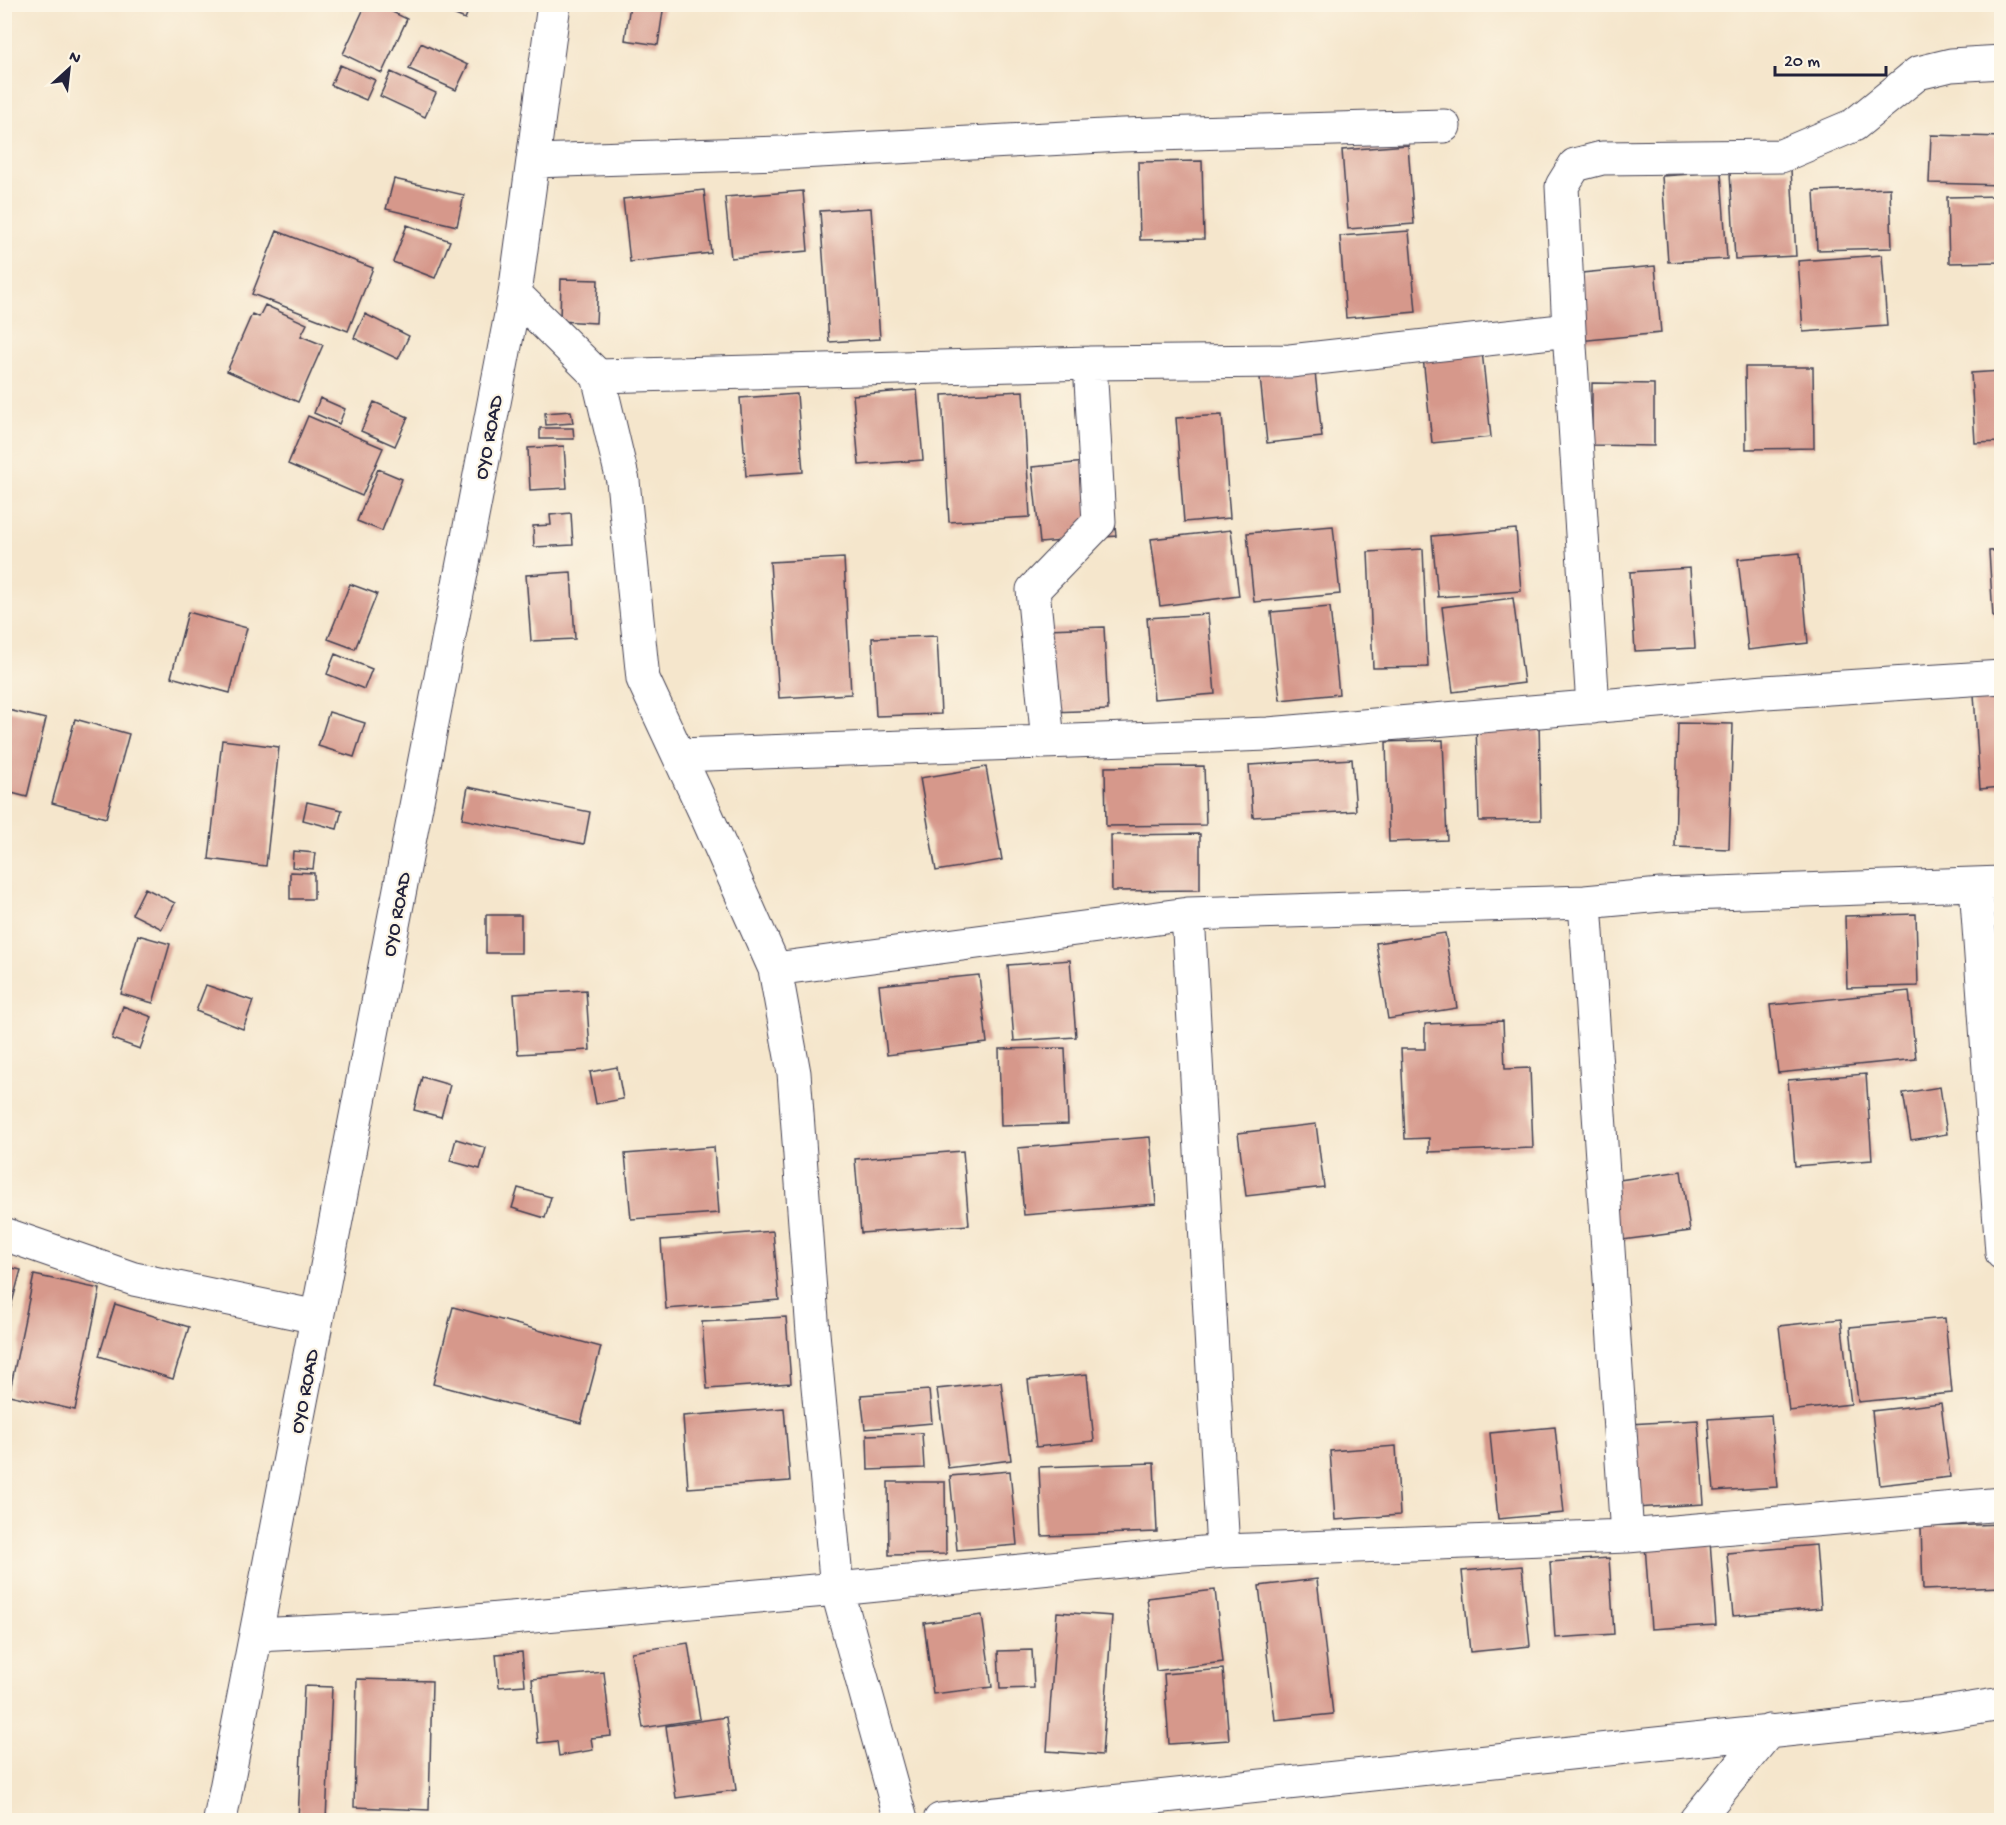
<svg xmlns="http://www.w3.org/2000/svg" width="2006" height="1825" font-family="'Gochi Hand',sans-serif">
  <rect width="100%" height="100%" fill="#fcf5e5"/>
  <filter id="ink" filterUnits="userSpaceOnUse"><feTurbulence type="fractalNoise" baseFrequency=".0167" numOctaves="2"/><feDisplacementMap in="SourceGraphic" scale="12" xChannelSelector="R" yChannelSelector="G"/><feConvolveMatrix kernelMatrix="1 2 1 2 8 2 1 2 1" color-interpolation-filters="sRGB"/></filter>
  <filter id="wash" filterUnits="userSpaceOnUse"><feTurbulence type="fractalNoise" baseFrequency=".008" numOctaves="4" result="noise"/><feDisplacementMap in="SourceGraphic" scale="24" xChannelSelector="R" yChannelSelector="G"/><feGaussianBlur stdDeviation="1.35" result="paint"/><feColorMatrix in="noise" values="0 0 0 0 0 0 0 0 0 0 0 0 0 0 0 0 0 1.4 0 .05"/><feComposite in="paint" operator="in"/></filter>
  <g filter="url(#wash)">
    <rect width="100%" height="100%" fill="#f5e6cc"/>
    <g id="blocks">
      <!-- building -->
      <path fill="#d6988b" d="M366,4H376L407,19L382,73L343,54Z
        M437,4H471L465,19L436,7Z
        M630,4H664L658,45L625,40Z
        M421,43L468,65L456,90L409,69Z
        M340,65L375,80L366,100L331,85Z
        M391,72L436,93L425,117L380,96Z
        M1931,135L2002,137V185L1929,183Z
        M1408,145L1414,224L1348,229L1342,150Z
        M1202,161L1204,239L1140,240L1138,162Z
        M1791,170L1796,256L1735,259L1730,173Z
        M1721,172L1727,259L1668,262L1662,176Z
        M394,179L464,195L457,226L386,209Z
        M1890,188L1892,248L1817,250L1814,191Z
        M704,190L711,253L630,262L623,199Z
        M803,191L808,251L731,258L725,197Z
        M2002,196V262L1949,263L1947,197Z
        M871,208L880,339L829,342L820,211Z
        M407,225L450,241L435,278L393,262Z
        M277,231L373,268L348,331L252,294Z
        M1409,231L1416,312L1346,318L1340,236Z
        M1882,255L1887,326L1803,332L1798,261Z
        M1655,266L1661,333L1578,341L1571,274Z
        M561,279L598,280L596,323L560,321Z
        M265,305L307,324L301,336L323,345L298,402L227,371L252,314L259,317Z
        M365,314L409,336L398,359L354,338Z
        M1482,351L1491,437L1432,443L1423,357Z
        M1314,363L1322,437L1267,443L1259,368Z
        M1745,367H1813L1814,448L1746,449Z
        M2002,371V442L1975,443L1971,373Z
        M1592,383L1654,384V446L1592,445Z
        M917,390L923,460L859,465L853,395Z
        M1023,391L1030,517L949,522L942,395Z
        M797,394L803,472L746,476L740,398Z
        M320,398L345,409L339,424L314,413Z
        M374,402L408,417L395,446L361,431Z
        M571,411L573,423L546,425L545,413Z
        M1222,415L1230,518L1184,522L1176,418Z
        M308,416L383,448L362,496L288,464Z
        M540,428H573L574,439H540Z
        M564,446L567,488L530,490L528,448Z
        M1108,460L1116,536L1040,543L1032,467Z
        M378,469L402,479L382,531L357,521Z
        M571,513L573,545L534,547L533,526L551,525L550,515Z
        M1333,526L1340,594L1254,602L1247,533Z
        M1516,529L1521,591L1438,597L1432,536Z
        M1231,530L1239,596L1160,606L1151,539Z
        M1423,549L1428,667L1373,668L1368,552Z
        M2002,550V617H1993L1989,551Z
        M1800,553L1808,643L1748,650L1738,559Z
        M844,558L851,694L779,698L770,562Z
        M1690,568L1695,648L1635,651L1630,572Z
        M571,572L575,639L531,641L526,575Z
        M350,584L377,594L355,649L328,639Z
        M1513,598L1524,683L1453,692L1442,607Z
        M1330,607L1339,694L1280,700L1271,612Z
        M188,612L247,628L230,693L171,677Z
        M1208,614L1215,694L1154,699L1147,618Z
        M1104,627L1108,710L1050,712L1046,629Z
        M937,636L941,714L876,716L872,638Z
        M335,654L372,669L364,689L327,674Z
        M2002,692V787L1980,789L1974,694Z
        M4,709L46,719L27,797L4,791Z
        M329,712L365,723L354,757L318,746Z
        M75,719L129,734L106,818L52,803Z
        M1539,722L1541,820L1479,821L1476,724Z
        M1678,723L1733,724L1729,849L1675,847Z
        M222,740L279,747L266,866L209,859Z
        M1443,740L1447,840L1389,842L1386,742Z
        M1352,759L1356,811L1253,817L1249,765Z
        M1204,766L1206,825L1106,826L1105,767Z
        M986,767L1002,860L936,871L920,778Z
        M468,787L590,812L584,844L462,819Z
        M307,802L342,810L337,829L303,820Z
        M1200,834V890L1112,891L1111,835Z
        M293,851L315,853L313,869L292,867Z
        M290,872L314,873V899H290Z
        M145,888L175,903L162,929L132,914Z
        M1916,914L1918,986L1847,988L1845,916Z
        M486,915H521V953H486Z
        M1445,933L1457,1008L1388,1019L1376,943Z
        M138,935L170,944L153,1003L121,994Z
        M1070,960L1076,1037L1014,1041L1008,965Z
        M979,975L987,1043L887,1055L879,985Z
        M206,985L253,1001L243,1029L196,1011Z
        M586,990L590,1050L518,1054L514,994Z
        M1909,991L1916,1059L1778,1073L1770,1005Z
        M123,1006L152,1017L140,1049L112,1039Z
        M1503,1021L1505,1069L1530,1068L1533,1148L1429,1152V1138L1405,1139L1401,1049H1425V1024Z
        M1065,1048L1068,1124L1001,1126L999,1049Z
        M617,1067L623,1099L596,1104L590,1072Z
        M1866,1074L1872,1160L1795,1166L1788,1080Z
        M422,1077L450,1085L441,1117L414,1110Z
        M1940,1087L1947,1134L1911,1140L1903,1093Z
        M1316,1124L1324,1187L1246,1196L1238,1133Z
        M1150,1137L1156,1204L1024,1215L1018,1148Z
        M456,1139L486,1148L480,1169L450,1161Z
        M714,1147L719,1213L631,1219L625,1154Z
        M963,1151L969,1225L861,1233L855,1159Z
        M1681,1171L1690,1231L1615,1241L1606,1182Z
        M518,1188L551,1197L545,1218L512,1208Z
        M773,1231L779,1300L666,1309L661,1240Z
        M4,1266L21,1270L5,1328H4Z
        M34,1275L100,1289L75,1410L9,1395Z
        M115,1304L189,1327L173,1379L99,1356Z
        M453,1307L601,1347L581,1423L433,1384Z
        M786,1317L791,1383L707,1389L702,1322Z
        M1945,1318L1952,1393L1858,1402L1850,1327Z
        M1841,1319L1851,1404L1789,1411L1779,1326Z
        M1087,1374L1094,1441L1036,1447L1028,1380Z
        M1001,1382L1011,1460L948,1468L937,1389Z
        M929,1390L932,1423L865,1429L861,1395Z
        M1941,1403L1950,1477L1880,1485L1872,1411Z
        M784,1408L790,1481L688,1488L683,1416Z
        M1771,1415L1777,1487L1714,1491L1708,1419Z
        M1698,1420L1704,1504L1634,1508L1629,1424Z
        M1555,1427L1564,1513L1498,1519L1490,1433Z
        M922,1433L924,1468L868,1470L867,1435Z
        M1396,1446L1400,1515L1335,1520L1330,1451Z
        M1154,1463L1157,1532L1042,1536L1039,1467Z
        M1010,1471L1017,1545L957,1550L950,1476Z
        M888,1482H945L946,1554L889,1555Z
        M2002,1524V1587L1923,1590L1921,1527Z
        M1710,1541L1716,1625L1651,1629L1645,1545Z
        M1816,1545L1821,1608L1733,1616L1727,1553Z
        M1609,1558L1614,1634L1555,1638L1550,1562Z
        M1522,1566L1530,1646L1470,1652L1462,1571Z
        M1317,1579L1333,1714L1275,1720L1259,1586Z
        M1215,1590L1223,1662L1156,1671L1147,1598Z
        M1057,1612L1112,1616L1102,1755L1047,1751Z
        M982,1615L992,1687L933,1694L924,1623Z
        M688,1643L700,1719L643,1728L631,1652Z
        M1032,1650L1034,1688L1000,1689L998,1651Z
        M522,1652L525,1685L499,1687L496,1654Z
        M1223,1669L1229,1740L1169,1744L1164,1674Z
        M604,1672L611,1736L591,1738L593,1750L559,1756L557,1741L538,1743L532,1679Z
        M357,1679L432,1681L429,1810L354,1807Z
        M304,1686L332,1687L326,1820H298Z
        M726,1717L736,1790L676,1798L666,1726Z"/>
    </g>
  </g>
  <g filter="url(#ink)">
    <use href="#blocks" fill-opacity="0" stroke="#423f51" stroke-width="1.5"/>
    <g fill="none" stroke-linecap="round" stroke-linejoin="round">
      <defs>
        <path id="minor" d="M533,161L781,153L1122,135L1444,126
          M515,294L598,376L623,481L643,679L704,810L775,969L794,1073L813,1333L837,1589L901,1820
          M598,376L1090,363L1290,361L1569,330
          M1593,707L1569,330L1562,186L1575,165L1602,158L1781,156L1854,125L1918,73L1951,65L2002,62
          M1048,742L1033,590L1099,522L1090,363
          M679,755L1268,734L1765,692L2002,677
          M1976,885L2002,1253
          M1585,902L1627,1536
          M1188,914L1223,1551
          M775,969L1188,914L1585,902L1661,895L2002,883
          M4,1234L134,1279L317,1317
          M256,1635L398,1628L837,1589L1223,1551L1627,1536L2002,1504
          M220,1820L515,294L554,4
          M940,1820L1938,1714L2002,1704
          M1696,1820L1769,1731"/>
      </defs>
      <!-- minor casing -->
      <use href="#minor" stroke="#423f51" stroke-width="35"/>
      <!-- minor -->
      <use href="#minor" stroke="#fff" stroke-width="33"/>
    </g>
  </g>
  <g text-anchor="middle" stroke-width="4.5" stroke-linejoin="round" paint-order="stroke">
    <!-- street labels -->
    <g font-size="20" fill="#22223b" stroke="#fcf5e5">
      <text transform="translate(487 437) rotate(-79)" y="7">OYO ROAD</text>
      <text transform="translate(395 914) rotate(-79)" y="7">OYO ROAD</text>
      <text transform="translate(303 1391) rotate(-79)" y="7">OYO ROAD</text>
    </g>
  </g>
  <!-- margin -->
  <rect width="2006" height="1825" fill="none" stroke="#fcf5e5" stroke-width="24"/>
  <!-- north arrow -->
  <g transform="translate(69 69) rotate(27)" stroke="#fcf5e5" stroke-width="4.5" paint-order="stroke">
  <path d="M0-4.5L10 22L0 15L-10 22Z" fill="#22223b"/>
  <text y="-9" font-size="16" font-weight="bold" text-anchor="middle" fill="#22223b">N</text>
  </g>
  <!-- scale -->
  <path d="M1775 66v9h111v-9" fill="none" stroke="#22223b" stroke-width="3"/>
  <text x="1784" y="66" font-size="18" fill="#22223b" stroke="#fcf5e5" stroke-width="4.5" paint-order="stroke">20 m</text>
</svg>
